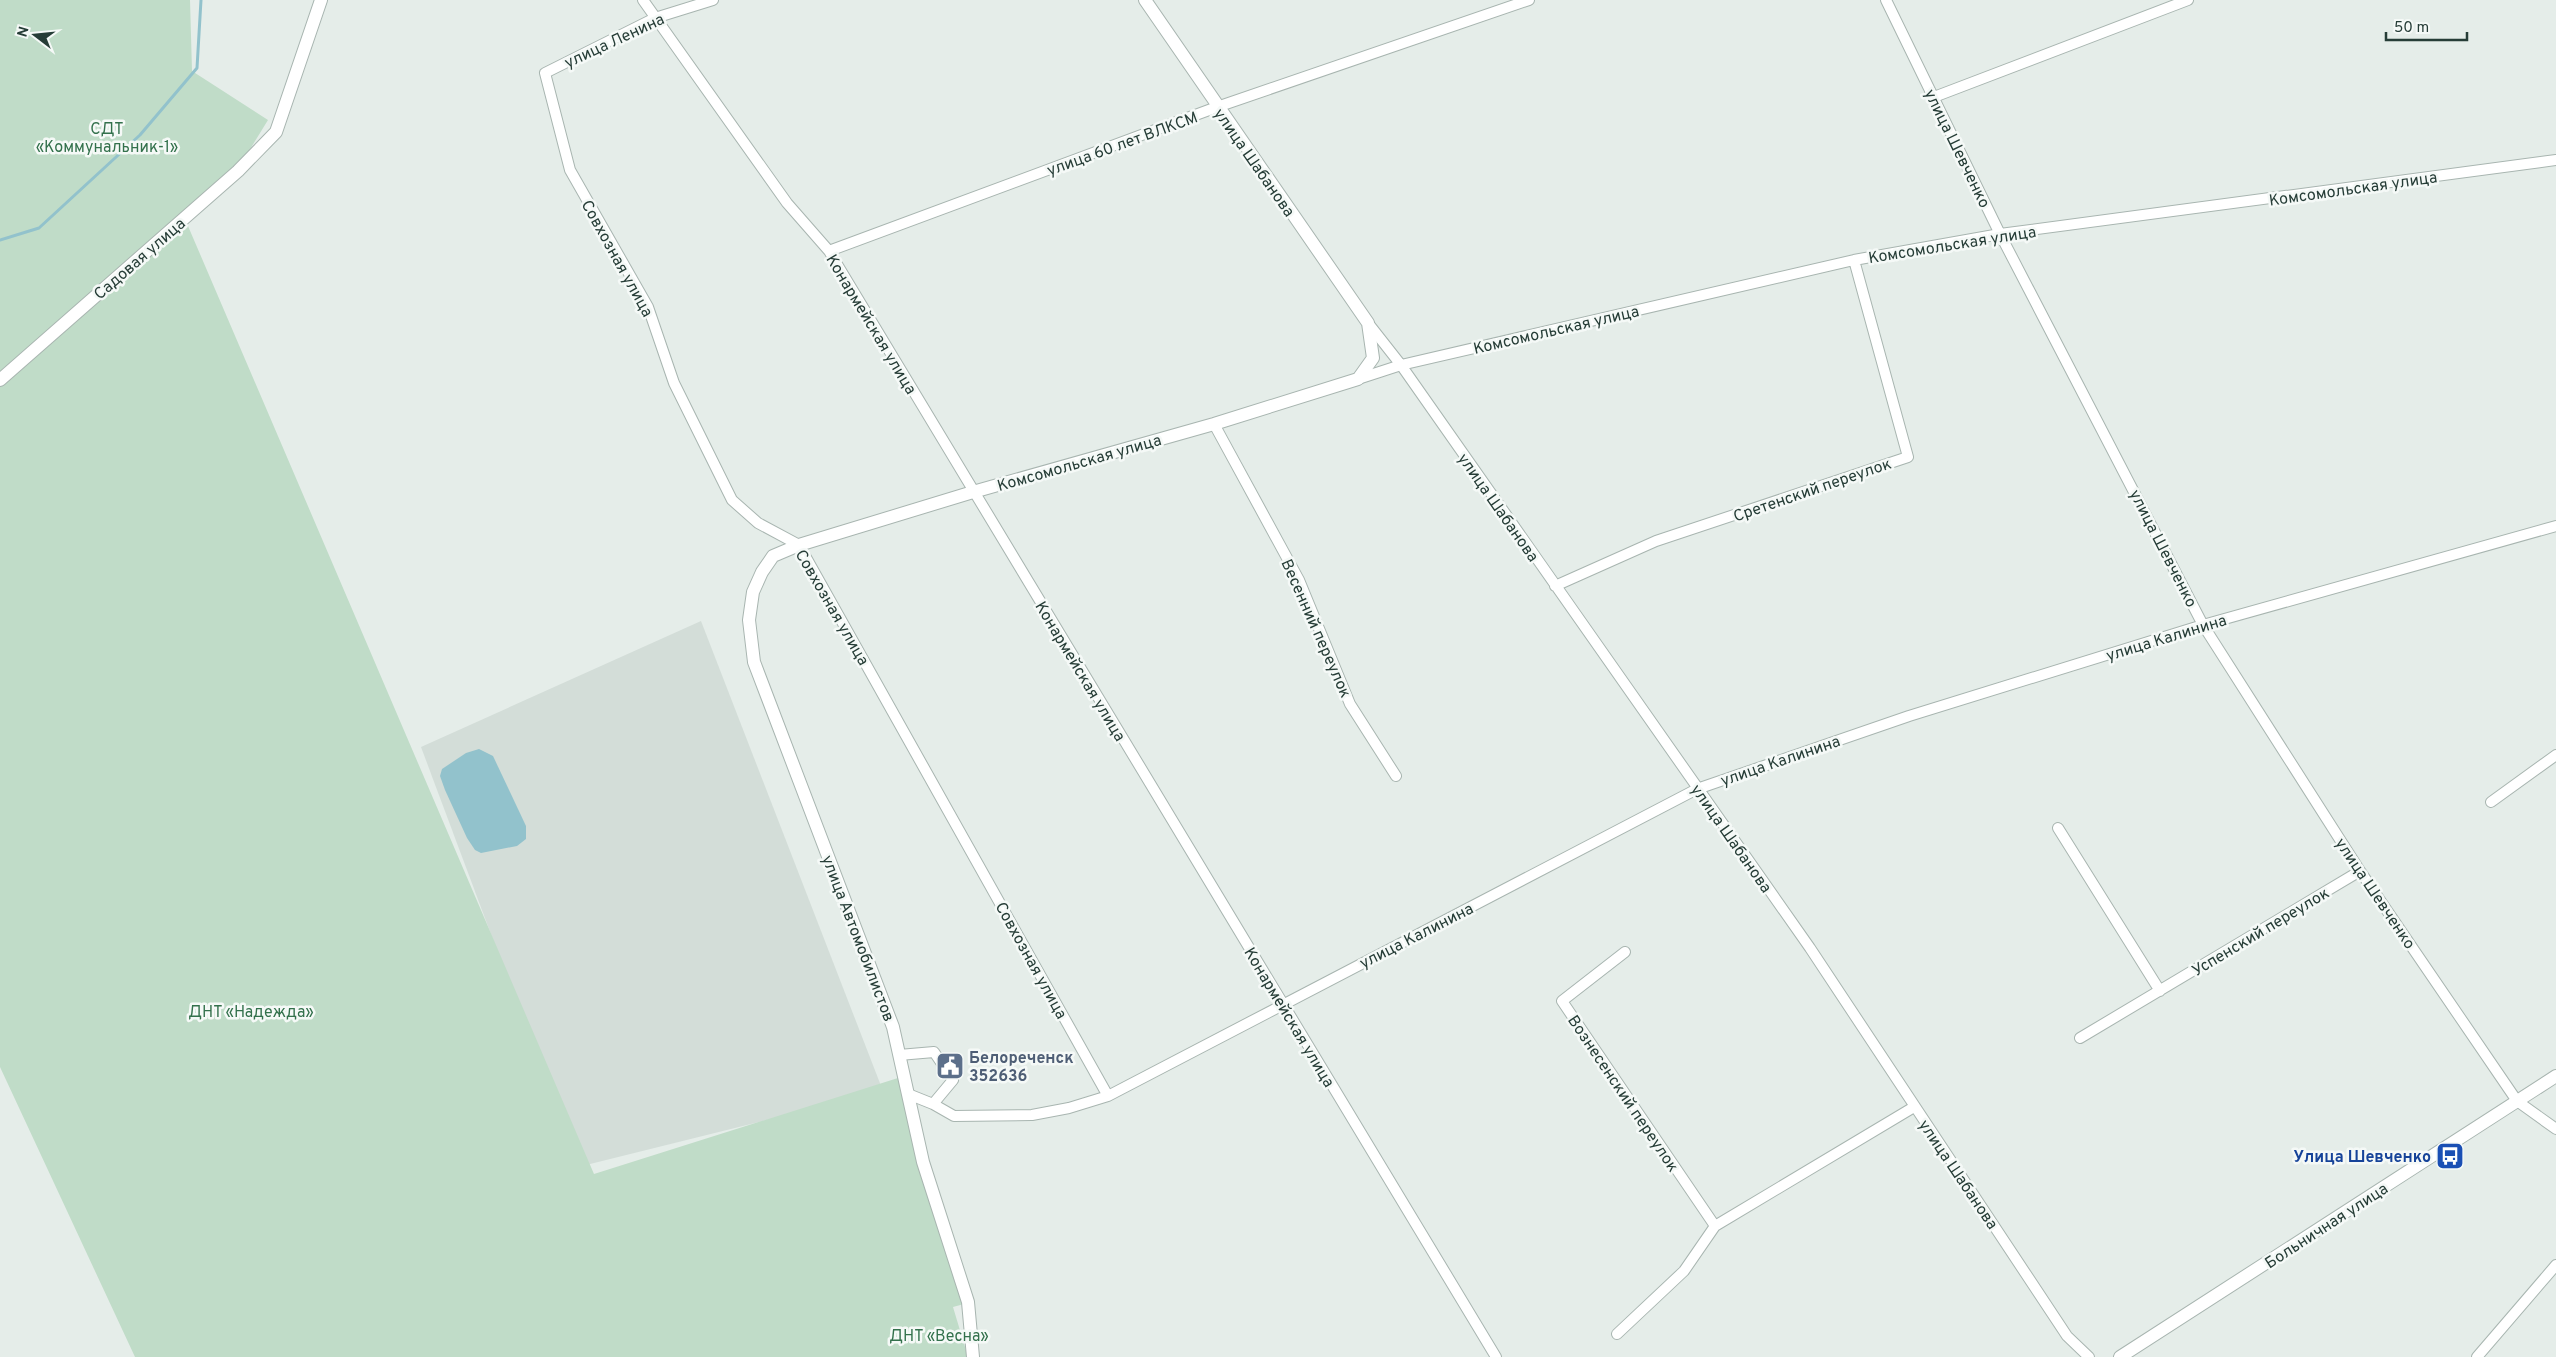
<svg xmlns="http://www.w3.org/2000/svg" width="2556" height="1357" font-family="Overpass,sans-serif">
  <rect width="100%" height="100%" fill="#e5ede9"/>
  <!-- built -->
  <path fill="#d3ddd8" d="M701,621L883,1091L578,1167L421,747Z"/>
  <!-- green -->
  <path fill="#c0dcc8" d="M0,0H190L192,71L268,120L244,159L0,374Z
    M185,219L594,1174L898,1078L964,1304L953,1307L968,1357H135L0,1067V381Z"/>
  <!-- water -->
  <path fill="#92c2cc" d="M479,749L493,756L526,826V839L517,846L481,853L475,850L467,838L445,790L440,776L442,769L466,753Z"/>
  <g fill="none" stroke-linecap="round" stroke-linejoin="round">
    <!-- stream -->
    <path stroke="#92c2cc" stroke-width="3" d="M0,240L39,228L140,135L197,68L201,0"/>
    <defs>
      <path id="minor" d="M643,0L787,203L829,251L1496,1357
        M713,0L655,18L545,73L570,170L648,307L674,383L732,500L758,523L799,545L1108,1096
        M1886,0L2000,234L2203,625L2360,871L2517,1101L2556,1129
        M1934,97L2188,0
        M829,251L1217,107L1529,0
        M1368,323L1401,365L1810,948L2067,1336L2089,1357
        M1358,379L1401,365L1854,260L2000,234L2556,160
        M1214,424L1299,580L1350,704L1396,776
        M1555,586L1656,541L1908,457L1854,260
        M2491,802L2556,755
        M2058,828L2160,991
        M1625,952L1562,1001L1715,1226
        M2080,1038L2360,871
        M899,1055L934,1052L953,1080L933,1104
        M908,1094L933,1104L954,1116L1032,1115L1069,1108L1108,1096L1697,789L1909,716L2203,625L2556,526
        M1617,1334L1684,1271L1715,1226L1914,1107
        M2477,1357L2556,1265"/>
      <path id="tertiary" d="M0,380L238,171L276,132L321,0
        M973,1357L968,1302L923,1162L893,1027L754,662L749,620L753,592L762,572L773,556L799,545L973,492L1214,424L1358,379L1373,358L1368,323L1145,0
        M2120,1357L2556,1076"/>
    </defs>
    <!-- minor casing -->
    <use href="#minor" stroke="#a8b5b0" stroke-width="12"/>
    <!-- tertiary casing -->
    <use href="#tertiary" stroke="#a8b5b0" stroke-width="14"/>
    <!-- minor -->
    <use href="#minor" stroke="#fff" stroke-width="10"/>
    <!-- tertiary -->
    <use href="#tertiary" stroke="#fff" stroke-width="12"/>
  </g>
  <!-- icons -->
  <defs>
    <symbol id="civic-square" viewBox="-11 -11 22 22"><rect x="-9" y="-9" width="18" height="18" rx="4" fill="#5c6f8a" stroke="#f5f9f7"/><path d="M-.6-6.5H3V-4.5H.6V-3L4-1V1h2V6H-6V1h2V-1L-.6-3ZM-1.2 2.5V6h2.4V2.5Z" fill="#fff"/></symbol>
    <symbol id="bus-square" viewBox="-11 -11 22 22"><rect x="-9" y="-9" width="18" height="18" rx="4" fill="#1a4fb4" stroke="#f5f9f7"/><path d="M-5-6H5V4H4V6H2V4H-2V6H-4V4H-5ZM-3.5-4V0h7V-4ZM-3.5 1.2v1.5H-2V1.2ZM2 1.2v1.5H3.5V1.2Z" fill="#fff"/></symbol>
  </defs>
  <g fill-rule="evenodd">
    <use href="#civic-square" x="934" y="1050" width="32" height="32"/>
    <use href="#bus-square" x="2434" y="1140" width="32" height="32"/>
  </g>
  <g text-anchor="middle" stroke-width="5" stroke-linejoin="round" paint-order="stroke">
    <!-- street labels -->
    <g font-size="16" fill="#263d37" stroke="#f5f9f7">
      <text transform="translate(614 40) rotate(-25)" y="6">улица Ленина</text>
      <text transform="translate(1122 143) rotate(-20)" y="6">улица 60 лет ВЛКСМ</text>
      <text transform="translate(1958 148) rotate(64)" y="6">улица Шевченко</text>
      <text transform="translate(1255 162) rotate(55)" y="6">улица Шабанова</text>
      <text transform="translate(2353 188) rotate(-8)" y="6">Комсомольская улица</text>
      <text transform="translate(1952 244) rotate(-9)" y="6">Комсомольская улица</text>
      <text transform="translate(139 258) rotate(-41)" y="6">Садовая улица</text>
      <text transform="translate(618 258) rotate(61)" y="6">Совхозная улица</text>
      <text transform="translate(872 324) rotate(59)" y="6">Конармейская улица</text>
      <text transform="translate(1556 329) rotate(-13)" y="6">Комсомольская улица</text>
      <text transform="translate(1079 462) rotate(-16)" y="6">Комсомольская улица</text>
      <text transform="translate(1812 489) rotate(-19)" y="6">Сретенский переулок</text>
      <text transform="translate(1499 507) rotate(55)" y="6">улица Шабанова</text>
      <text transform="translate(2164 548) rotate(63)" y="6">улица Шевченко</text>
      <text transform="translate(833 607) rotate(60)" y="6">Совхозная улица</text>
      <text transform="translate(1317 628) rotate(66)" y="6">Весенний переулок</text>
      <text transform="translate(2166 637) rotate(-17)" y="6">улица Калинина</text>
      <text transform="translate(1081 671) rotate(59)" y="6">Конармейская улица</text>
      <text transform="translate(1780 760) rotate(-19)" y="6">улица Калинина</text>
      <text transform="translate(1732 838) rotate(55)" y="6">улица Шабанова</text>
      <text transform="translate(2376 893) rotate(56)" y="6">улица Шевченко</text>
      <text transform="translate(2260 931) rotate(-31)" y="6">Успенский переулок</text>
      <text transform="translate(1416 935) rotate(-27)" y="6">улица Калинина</text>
      <text transform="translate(859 938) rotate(69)" y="6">улица Автомобилистов</text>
      <text transform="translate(1032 960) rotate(61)" y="6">Совхозная улица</text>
      <text transform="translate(1290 1017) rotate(59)" y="6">Конармейская улица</text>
      <text transform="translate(1624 1093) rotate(56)" y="6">Вознесенский переулок</text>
      <text transform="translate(1959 1174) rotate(56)" y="6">улица Шабанова</text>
      <text transform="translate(2326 1225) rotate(-33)" y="6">Больничная улица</text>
    </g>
    <!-- park labels -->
    <g font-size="16" fill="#33714c" stroke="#f5f9f7">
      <text x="107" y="134">СДТ<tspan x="107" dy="18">«Коммунальник-1»</tspan></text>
      <text x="251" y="1017">ДНТ «Надежда»</text>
      <text x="939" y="1341">ДНТ «Весна»</text>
    </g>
    <!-- service labels -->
    <g font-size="16" font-weight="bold" fill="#4e5e75" stroke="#f5f9f7" text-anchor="start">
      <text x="969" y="1063">Белореченск<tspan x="969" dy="18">352636</tspan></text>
    </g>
    <!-- transit labels -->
    <g font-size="16" font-weight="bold" fill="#164399" stroke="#f5f9f7" text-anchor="end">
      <text x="2431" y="1162">Улица Шевченко</text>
    </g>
  </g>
  <!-- north arrow -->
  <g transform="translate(35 35) rotate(286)" stroke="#f5f9f7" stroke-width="4" paint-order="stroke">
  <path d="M0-4L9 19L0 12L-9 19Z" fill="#263d37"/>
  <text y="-8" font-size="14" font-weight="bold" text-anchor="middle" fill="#263d37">N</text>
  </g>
  <!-- scale -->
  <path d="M2386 32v8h81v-8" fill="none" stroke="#263d37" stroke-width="2.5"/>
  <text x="2394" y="32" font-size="15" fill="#263d37" stroke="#f5f9f7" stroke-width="4" paint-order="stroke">50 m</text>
</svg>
